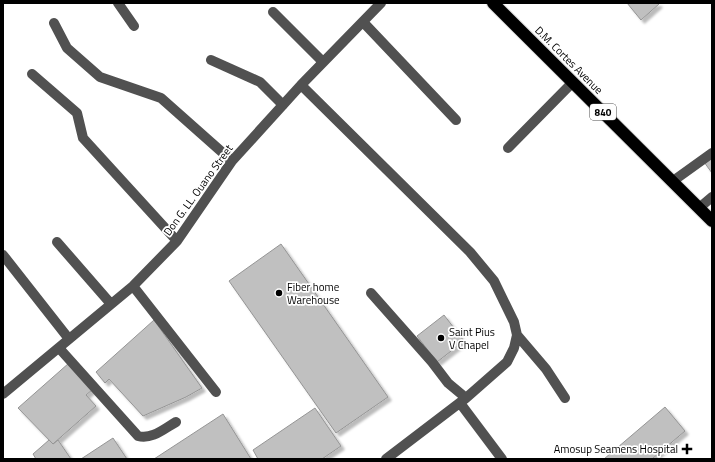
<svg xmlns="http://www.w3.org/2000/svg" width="715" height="462" font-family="'Titillium Web',sans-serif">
  <defs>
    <filter id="shadow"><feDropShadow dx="3.5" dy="3.5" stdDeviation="1" flood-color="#0004"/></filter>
  </defs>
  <rect width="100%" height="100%" fill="#fff"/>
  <!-- building -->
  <path fill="#c0c0c0" stroke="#959595" filter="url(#shadow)" d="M627,3H658L659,4L641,20Z
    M712,157V173L704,162Z
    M281,244L388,397L336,433L229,281Z
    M444,315L464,341L437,362L417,336Z
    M154,320L202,388L186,397L143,416L109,379L105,383L96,372Z
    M69,363L92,390L86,395L96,406L53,444L18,408Z
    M665,407L685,431L652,459H604Z
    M315,408L341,446L322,459H258L253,450Z
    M223,414L251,459H154Z
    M113,438L127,459H81Z
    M49,440L53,444L58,440L71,459H36L33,454Z"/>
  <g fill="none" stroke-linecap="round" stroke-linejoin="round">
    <defs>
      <path id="highway" d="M493,3L712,221"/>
    </defs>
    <!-- highway casing -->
    <use href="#highway" stroke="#dbdbdb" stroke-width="14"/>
    <!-- minor -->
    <path stroke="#515151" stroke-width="10" d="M118,3L134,26
      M273,12L323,62
      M363,22L456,120
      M54,23L67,48L100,77L161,98L232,161
      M211,60L260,82L283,105
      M32,74L77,113L83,138L177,241
      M301,85L470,252L494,281L514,322L517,335L514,348L507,362L466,398L386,459
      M508,148L573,82
      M673,181L712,153
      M699,208L712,197
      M57,242L111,304
      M3,255L69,339
      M133,286L216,392
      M371,293L432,362L448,383L466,398
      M517,335L546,369L565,398
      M59,348L138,436C152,440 165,428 176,422
      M3,394L133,286L177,241L232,161L301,85L381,3
      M460,403L502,459"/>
    <!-- highway -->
    <use href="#highway" stroke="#000" stroke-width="12"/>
  </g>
  <!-- markers -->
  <g fill="#000" stroke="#fff" stroke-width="1.5">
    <circle cx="279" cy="293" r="4"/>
    <circle cx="441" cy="338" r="4"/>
    <path d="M685 443h4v4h4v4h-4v4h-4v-4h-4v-4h4z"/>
  </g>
  <g text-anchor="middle" stroke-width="3.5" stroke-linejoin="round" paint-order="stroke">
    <!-- shield labels -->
    <rect fill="#fff" stroke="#4c4c4c" stroke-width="1" x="590" y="104" width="26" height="16" rx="3"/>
    <g font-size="10" font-weight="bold" fill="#000">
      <text x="603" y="116">840</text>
    </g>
    <!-- street labels -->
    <g font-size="11" fill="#000" stroke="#fff">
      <text transform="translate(569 60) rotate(45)" y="4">D.M. Cortes Avenue</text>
      <text transform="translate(198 190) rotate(-54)" y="4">Don G. LL. Ouano Street</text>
    </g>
    <!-- poi labels -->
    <g font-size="11" fill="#000" stroke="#fff" text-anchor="start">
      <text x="287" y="291">Fiber home<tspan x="287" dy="13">Warehouse</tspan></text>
      <text x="449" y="336">Saint Pius<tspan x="449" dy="13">V Chapel</tspan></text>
      <text x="678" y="453" text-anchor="end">Amosup Seamens Hospital</text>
    </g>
  </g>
  <!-- border -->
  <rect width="715" height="462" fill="none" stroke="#000000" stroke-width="8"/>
</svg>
